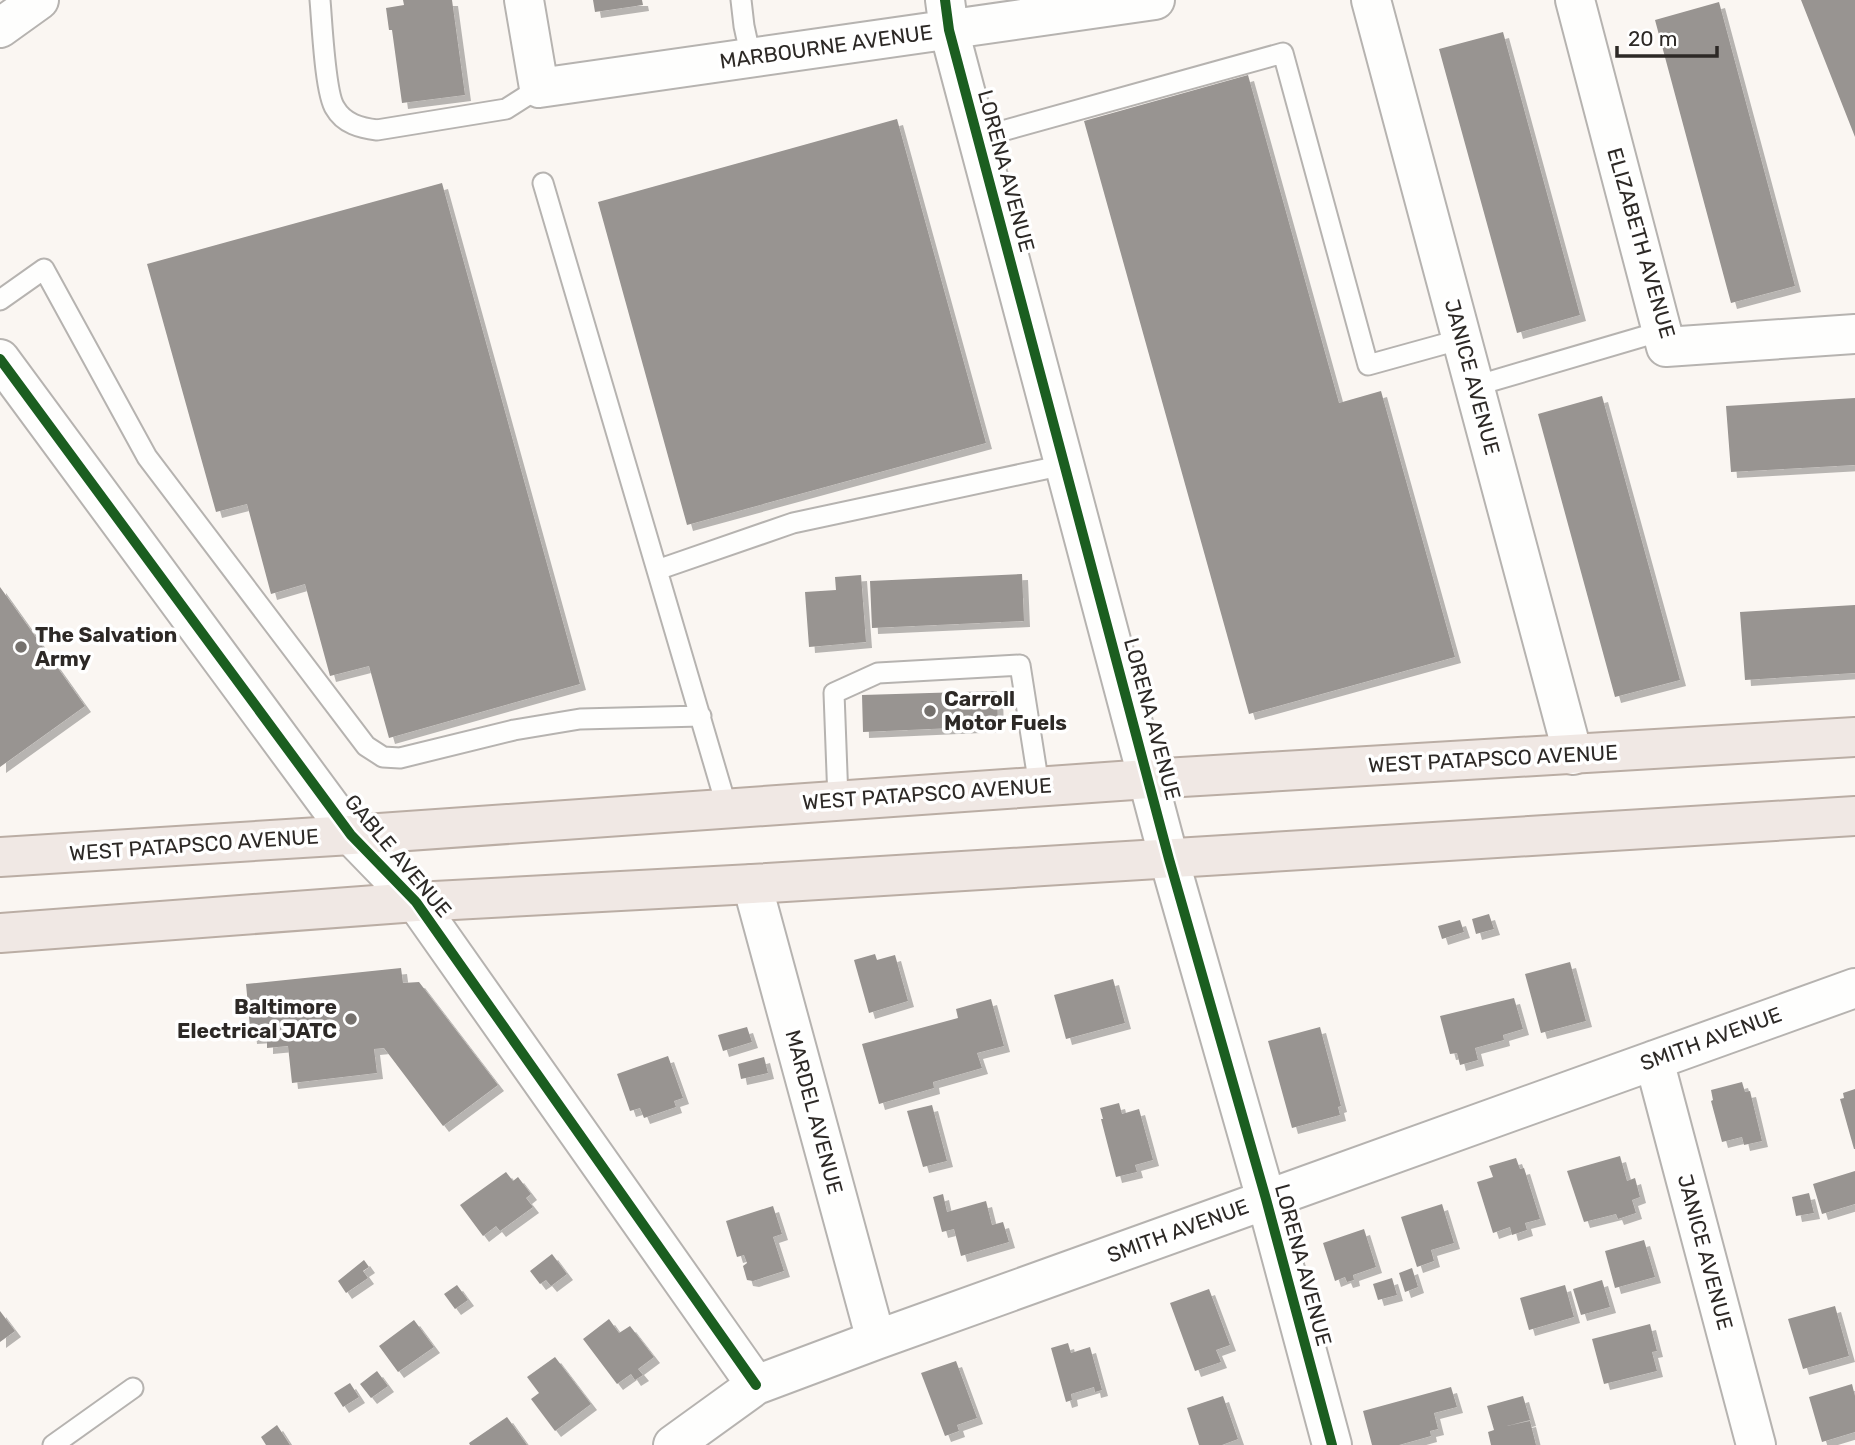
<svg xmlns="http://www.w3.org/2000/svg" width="1855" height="1445" font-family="Rubik,sans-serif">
  <defs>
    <filter id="shadow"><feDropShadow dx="6" dy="6" stdDeviation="0" flood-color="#0004"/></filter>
  </defs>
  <rect width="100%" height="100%" fill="#faf6f2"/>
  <!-- building -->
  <path fill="#989491" filter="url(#shadow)" d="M403,0H452L465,95L402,103L392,30H389L386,8L404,5Z
    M593,0H642L643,5L595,12Z
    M1801,0H1855V137Z
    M1719,2L1795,286L1731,303L1655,20Z
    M1503,32L1580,315L1517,333L1439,49Z
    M1248,75L1339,403L1381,391L1455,657L1249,714L1084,121Z
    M897,119L986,443L687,525L598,202Z
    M442,183L580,684L389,738L369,666L330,676L305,584L271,594L247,504L216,512L147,264Z
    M1602,396L1680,680L1615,697L1538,414Z
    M1855,398V465L1731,472L1726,406Z
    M1022,574L1024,621L872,628L870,581Z
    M861,575L866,642L809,647L805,592L836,590L835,577Z
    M0,587L85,706L0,767Z
    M1855,605V673L1745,680L1740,612Z
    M997,691L998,726L863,732L862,695Z
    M1489,914L1494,929L1476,934L1472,919Z
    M1460,920L1464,932L1442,939L1438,926Z
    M875,954L877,960L895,955L908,1001L869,1013L854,960Z
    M1570,962L1586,1021L1541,1033L1525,974Z
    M401,968L403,983L419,982L498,1085L443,1126L384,1048L374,1049L377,1073L292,1083L288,1046L267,1048V1037L251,1038L246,984Z
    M1113,979L1125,1023L1066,1039L1054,995Z
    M1514,998L1523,1029L1503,1035L1504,1040L1475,1048L1478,1060L1460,1065L1457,1053L1450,1054L1440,1016Z
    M991,999L1004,1046L977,1053L982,1068L933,1082L934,1088L879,1104L862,1044L958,1018L956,1009Z
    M747,1027L752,1042L723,1051L718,1035Z
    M1320,1027L1341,1106L1338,1107L1340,1115L1292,1128L1268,1041Z
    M668,1056L683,1098L674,1101L676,1107L644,1118L640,1108L630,1111L617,1074Z
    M764,1057L768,1073L741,1079L738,1064Z
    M1742,1082L1745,1092L1750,1091L1762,1141L1744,1145L1742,1137L1722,1142L1711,1101L1713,1100L1711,1090Z
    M1855,1089V1149H1854L1840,1099L1844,1098L1843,1093Z
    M1119,1103L1122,1114L1139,1109L1153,1160L1135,1165L1137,1172L1116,1177L1101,1119H1103L1100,1108Z
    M932,1105L947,1161L923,1167L907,1111Z
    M1620,1156L1627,1181L1635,1178L1640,1197L1632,1200L1636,1213L1618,1219L1616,1214L1584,1222L1567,1171Z
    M1516,1158L1520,1169L1524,1168L1540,1219L1525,1223L1527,1230L1512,1235L1510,1227L1493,1233L1477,1182L1493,1177L1489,1166Z
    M1855,1171V1204L1822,1214L1813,1184Z
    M506,1172L513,1181L518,1177L531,1194L526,1198L533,1207L500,1231L496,1226L483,1236L460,1205Z
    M1809,1193L1814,1213L1796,1216L1792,1197Z
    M943,1194L947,1212L986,1201L992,1225L1003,1222L1009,1242L961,1256L954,1229L942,1232L933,1197Z
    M1442,1204L1454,1243L1431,1250L1434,1261L1417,1267L1401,1217Z
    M773,1206L782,1234L773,1237L784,1271L753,1281L747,1280L743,1266L747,1263L744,1255L737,1257L726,1221Z
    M1364,1229L1376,1267L1353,1275L1354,1280L1347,1282L1345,1277L1335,1281L1323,1243Z
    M1644,1240L1655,1277L1615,1288L1605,1251Z
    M552,1254L567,1274L551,1286L546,1280L540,1284L530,1271Z
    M364,1260L369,1267L363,1271L368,1278L346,1293L338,1281Z
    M1412,1268L1418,1287L1405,1292L1399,1273Z
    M1392,1278L1397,1295L1378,1300L1373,1284Z
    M1602,1280L1610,1307L1581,1315L1573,1289Z
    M457,1285L468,1300L455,1309L444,1294Z
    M1565,1285L1574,1317L1529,1330L1520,1298Z
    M1209,1289L1230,1345L1216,1350L1221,1362L1195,1371L1170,1303Z
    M1835,1306L1849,1356L1803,1369L1788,1319Z
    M0,1311L15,1331L0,1342Z
    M609,1319L619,1333L630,1326L654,1357L638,1369L643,1375L635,1380L631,1374L617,1384L583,1339Z
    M414,1320L434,1347L398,1372L379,1346Z
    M1650,1324L1657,1351L1652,1352L1657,1371L1604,1384L1592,1339Z
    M1068,1343L1071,1353L1090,1347L1102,1390L1095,1392L1094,1387L1071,1394L1072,1400L1066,1402L1051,1348Z
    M555,1357L591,1404L555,1431L531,1399L539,1393L527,1377Z
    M956,1361L977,1418L957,1425L959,1431L945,1436L921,1373Z
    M377,1371L388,1386L371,1398L360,1384Z
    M350,1383L359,1397L343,1407L334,1393Z
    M1852,1384L1855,1396V1432L1822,1442L1809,1397Z
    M1451,1387L1457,1407L1434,1413L1438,1429L1430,1431L1431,1436L1399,1445H1372L1363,1411Z
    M1223,1396L1238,1439L1222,1445H1199L1187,1408Z
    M1523,1396L1530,1420L1507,1426L1530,1421L1536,1445H1491L1488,1432L1494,1430L1487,1406Z
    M507,1417L527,1445H470L469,1443Z
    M277,1425L290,1445H266L261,1437Z"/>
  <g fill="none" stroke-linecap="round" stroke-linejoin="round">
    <defs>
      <path id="service" d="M320,0C322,22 325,93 335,108C344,124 361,128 377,130L506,109L539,88
        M741,0L744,26L751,58
        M977,138L1283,53L1368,365L1462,339
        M543,183L727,808
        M0,300L44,269L147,457L366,746L383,757L400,758L514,730L580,719L701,716
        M1475,386L1662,331
        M657,570L793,523L1064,465
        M838,800L834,693L878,673L1020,665L1039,786
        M53,1445L133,1388"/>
      <path id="minor" d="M524,0L539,88L1155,0
        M945,0L949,30L1169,859L1266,1199L1332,1445
        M1371,0L1573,755
        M1575,0L1666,347L1855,334
        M0,28L39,0
        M0,359L351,835L416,902L756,1385
        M752,884L876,1340
        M1654,1060L1756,1445
        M673,1445L756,1385L876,1340L1855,988"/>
      <path id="primary" d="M0,857L351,835L1148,779L1855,737
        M0,933L416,902L752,884L1855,816"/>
    </defs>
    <!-- service casing -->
    <use href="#service" stroke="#b6b3b0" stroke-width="23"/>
    <!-- minor casing -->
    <use href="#minor" stroke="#b6b3b0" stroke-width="42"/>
    <!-- primary casing -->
    <use href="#primary" stroke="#baada4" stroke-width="42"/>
    <!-- service -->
    <use href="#service" stroke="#fefefd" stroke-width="19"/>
    <!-- minor -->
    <use href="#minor" stroke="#fefefd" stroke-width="38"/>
    <!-- primary -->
    <use href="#primary" stroke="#f0e8e4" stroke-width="38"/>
    <defs>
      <path id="cycleway" d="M945,0L949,30L1169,859L1266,1199L1332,1445
        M0,359L351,835L416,902L756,1385"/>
    </defs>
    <!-- cycleway casing -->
    <use href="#cycleway" stroke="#fff" stroke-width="15"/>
    <!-- cycleway -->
    <use href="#cycleway" stroke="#1b5e20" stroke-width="10"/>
  </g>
  <!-- markers -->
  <g fill="#75716d" stroke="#fff" stroke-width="2.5">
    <circle cx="21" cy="647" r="7"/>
    <circle cx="930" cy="711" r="7"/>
    <circle cx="351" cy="1019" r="7"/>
  </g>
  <g text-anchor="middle" stroke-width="7" stroke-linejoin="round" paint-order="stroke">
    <!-- street labels -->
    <g font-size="21" fill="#2d2926" stroke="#fff">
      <text transform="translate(826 47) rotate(-8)" y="7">MARBOURNE AVENUE</text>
      <text transform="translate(1006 171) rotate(75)" y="7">LORENA AVENUE</text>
      <text transform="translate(1641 243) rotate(74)" y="7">ELIZABETH AVENUE</text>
      <text transform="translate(1472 377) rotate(75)" y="7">JANICE AVENUE</text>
      <text transform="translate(1152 719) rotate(75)" y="7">LORENA AVENUE</text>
      <text transform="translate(1493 759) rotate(-3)" y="7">WEST PATAPSCO AVENUE</text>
      <text transform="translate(927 794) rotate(-4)" y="7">WEST PATAPSCO AVENUE</text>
      <text transform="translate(194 845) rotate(-4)" y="7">WEST PATAPSCO AVENUE</text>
      <text transform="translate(398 856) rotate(50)" y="7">GABLE AVENUE</text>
      <text transform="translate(1711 1039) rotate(-20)" y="7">SMITH AVENUE</text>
      <text transform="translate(814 1112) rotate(75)" y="7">MARDEL AVENUE</text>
      <text transform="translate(1178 1231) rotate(-20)" y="7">SMITH AVENUE</text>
      <text transform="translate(1705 1252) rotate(75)" y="7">JANICE AVENUE</text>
      <text transform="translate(1303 1265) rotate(75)" y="7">LORENA AVENUE</text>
    </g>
    <!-- poi labels -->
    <g font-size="21" font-weight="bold" fill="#2d2926" stroke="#fff" text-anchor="start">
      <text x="35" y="642">The Salvation<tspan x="35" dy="24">Army</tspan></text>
      <text x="944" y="706">Carroll<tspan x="944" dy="24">Motor Fuels</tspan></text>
      <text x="337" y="1014" text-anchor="end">Baltimore<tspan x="337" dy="24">Electrical JATC</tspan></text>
    </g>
  </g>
  <!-- scale -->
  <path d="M1617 46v10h100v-10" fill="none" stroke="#2d2926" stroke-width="3.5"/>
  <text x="1628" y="46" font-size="21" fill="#2d2926" stroke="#ffffff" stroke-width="5" paint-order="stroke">20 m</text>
</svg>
